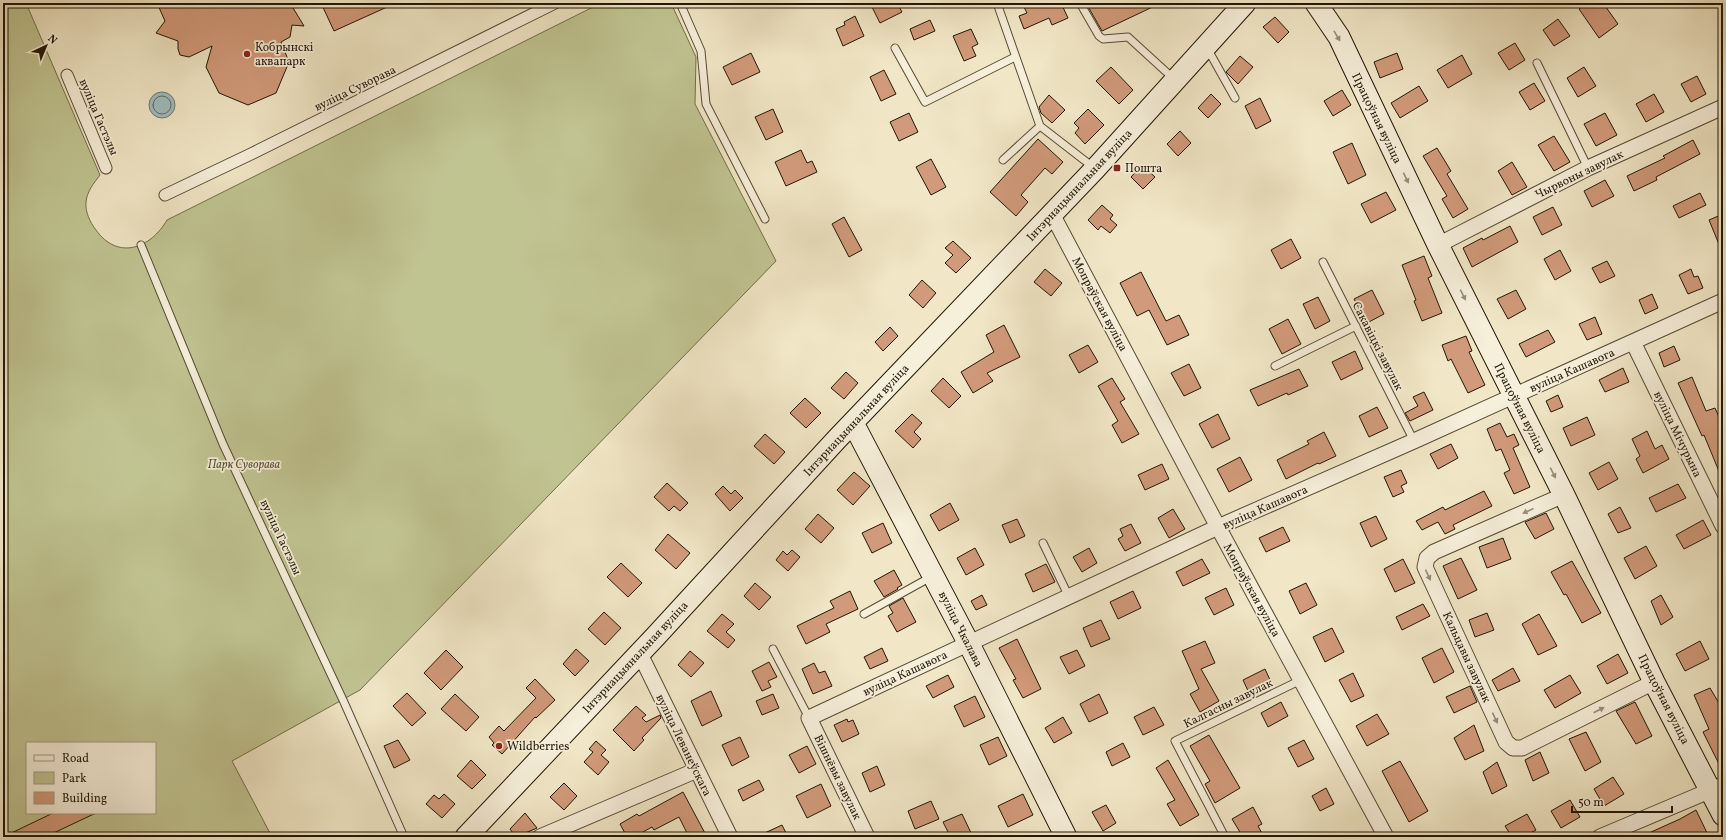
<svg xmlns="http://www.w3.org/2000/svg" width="1726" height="840" font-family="Vollkorn,serif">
  <rect width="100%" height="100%" fill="#f1e7c6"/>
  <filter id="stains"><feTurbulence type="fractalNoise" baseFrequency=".005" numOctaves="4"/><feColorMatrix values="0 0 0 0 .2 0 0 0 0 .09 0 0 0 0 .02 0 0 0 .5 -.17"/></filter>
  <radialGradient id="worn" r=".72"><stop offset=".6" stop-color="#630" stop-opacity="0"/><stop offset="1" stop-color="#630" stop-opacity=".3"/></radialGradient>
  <!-- green -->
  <path fill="#c0c491" stroke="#716d4b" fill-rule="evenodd" d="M3,3H26L100,175C94,183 87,191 86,202C85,212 90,222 96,230C118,261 151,248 167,220L601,3H671L696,57L695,104L776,261L360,690L232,761L272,837H3ZM27,743H155V813H27Z"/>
  <!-- water -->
  <path fill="#a0bdbf" stroke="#6e7a75" d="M149 105a13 13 0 1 1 26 0a13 13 0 1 1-26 0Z"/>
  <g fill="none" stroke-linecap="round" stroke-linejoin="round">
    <!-- shore -->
    <path stroke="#616a62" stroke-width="1" d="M153 105a9 9 0 1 1 18 0a9 9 0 1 1-18 0Z"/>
  </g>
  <!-- building -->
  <path fill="#d19a7a" stroke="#221605" d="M157,3H290L304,26L292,25L290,37L281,42L289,62L276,93L248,105L219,93L206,67L212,46L189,57L180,55L178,49V41L156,33L165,21Z
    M321,3H396L334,31Z
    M881,3H897L902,12L880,23L872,7Z
    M1022,3H1061L1068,18L1052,25L1049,18L1024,29L1019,16L1027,13Z
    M1086,3H1161L1102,31Z
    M1589,3H1603L1618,24L1599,38L1579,9Z
    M855,16L864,36L843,46L836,29L845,25L844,22Z
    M1275,17L1289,32L1278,43L1263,27Z
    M1558,19L1570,36L1554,46L1543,30Z
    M930,20L935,31L914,40L910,29Z
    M971,29L978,44L972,47L976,56L964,61L953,36Z
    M1515,43L1525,60L1509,70L1498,53Z
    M751,53L760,72L732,85L723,67Z
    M1397,53L1403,69L1380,78L1374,62Z
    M1462,55L1472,74L1448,88L1437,70Z
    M1240,56L1253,67L1238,84L1226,72Z
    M1111,67L1133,90L1119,104L1096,81Z
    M1584,67L1596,86L1578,97L1567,78Z
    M884,70L896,94L881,101L870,77Z
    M1697,76L1706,94L1691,102L1681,84Z
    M1534,83L1545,101L1530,110L1519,92Z
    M1419,86L1428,101L1400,118L1391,103Z
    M1342,90L1351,105L1333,116L1324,101Z
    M1211,94L1221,104L1208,118L1198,108Z
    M1654,94L1664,112L1646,122L1636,104Z
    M1049,95L1065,110L1052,123L1041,113L1039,107Z
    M1260,98L1271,121L1256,129L1245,106Z
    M773,109L783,132L766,140L755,117Z
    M1088,109L1104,125L1085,144L1075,133L1079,128L1074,123Z
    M909,113L918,132L899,141L890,122Z
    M1605,113L1617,135L1596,146L1584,124Z
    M1180,131L1191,143L1178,156L1167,144Z
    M1554,136L1570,162L1554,171L1538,145Z
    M1038,139L1063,162L1052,174L1045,168L1021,195L1028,202L1016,216L990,192Z
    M1693,140L1700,154L1656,177L1657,180L1634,191L1627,176L1665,158L1663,156Z
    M1352,143L1366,175L1348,184L1333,152Z
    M1437,148L1451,171L1447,174L1468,209L1453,218L1442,199L1447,196L1423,156Z
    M801,150L807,163L812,161L817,172L786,186L775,162Z
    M931,159L946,187L931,195L916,167Z
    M1512,162L1527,187L1512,195L1498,171Z
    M1142,165L1155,177L1143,189L1131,177Z
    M1605,180L1614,196L1592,207L1584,191Z
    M1386,192L1396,210L1371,223L1361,204Z
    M1700,193L1706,205L1679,218L1673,206Z
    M1102,205L1113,215L1110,219L1117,225L1110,233L1101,226L1098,230L1088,220Z
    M1553,207L1562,225L1542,235L1533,217Z
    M1723,214V254L1709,220Z
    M844,217L862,250L849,257L832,224Z
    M1510,226L1518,242L1472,267L1463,248L1482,238L1483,240Z
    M1291,239L1301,258L1281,269L1271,250Z
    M953,241L971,258L956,273L945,263L953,255L945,248Z
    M1560,250L1571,271L1555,280L1544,259Z
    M1424,256L1432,276L1428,278L1442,313L1422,321L1414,301L1416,300L1402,265Z
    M1607,261L1615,276L1600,283L1592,268Z
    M1045,269L1062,283L1051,296L1034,282Z
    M1691,269L1694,277L1698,276L1703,288L1688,294L1679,275Z
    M1141,272L1166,321L1179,315L1189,335L1167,345L1149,310L1137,316L1120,283Z
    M922,280L936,293L923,308L909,295Z
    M1372,290L1384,314L1367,323L1354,299Z
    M1516,290L1526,309L1508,319L1497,299Z
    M1652,294L1658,308L1645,314L1639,300Z
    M1318,297L1330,321L1315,329L1303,304Z
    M1595,317L1602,334L1587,340L1579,324Z
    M1288,319L1301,344L1282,354L1269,329Z
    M1004,325L1020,357L987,373L993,381L973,393L961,372L994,352L986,335Z
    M890,327L898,336L883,351L875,342Z
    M1548,330L1555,342L1526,357L1519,344Z
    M1466,336L1472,351L1469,352L1485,385L1468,393L1451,359L1448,361L1442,345Z
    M1088,345L1098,362L1079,373L1069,355Z
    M1674,346L1680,360L1664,367L1659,353Z
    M1355,351L1363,369L1341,380L1332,362Z
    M1189,364L1201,388L1184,396L1171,373Z
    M1623,368L1629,382L1605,392L1599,380Z
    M1299,369L1308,386L1288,395L1287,393L1258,406L1250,390Z
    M846,372L858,383L844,399L831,388Z
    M1692,377L1706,411L1715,408L1723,426V481L1704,435L1702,436L1678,383Z
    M943,378L961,396L949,408L931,391Z
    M1112,378L1125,399L1120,402L1139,434L1122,443L1112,425L1118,421L1098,386Z
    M1424,392L1433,410L1410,421L1405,413L1418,406L1413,397Z
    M1558,395L1563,407L1551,412L1546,401Z
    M805,398L821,413L806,428L790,413Z
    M1377,407L1388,428L1369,437L1359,416Z
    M912,414L922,423L914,432L921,439L913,448L895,431Z
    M1218,414L1230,439L1212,448L1199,424Z
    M1587,417L1595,435L1571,446L1563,428Z
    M1500,423L1507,437L1514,434L1519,445L1513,448L1530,487L1514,494L1504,473L1510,470L1501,449L1496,451L1487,429Z
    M1647,431L1655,449L1662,445L1669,459L1643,473L1636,459L1640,456L1632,439Z
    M1324,432L1336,456L1319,464L1318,463L1286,479L1277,460L1309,444L1307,441Z
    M765,434L785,452L774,464L754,446Z
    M1451,444L1458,458L1438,469L1430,454Z
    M1240,457L1252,480L1229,492L1217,469Z
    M1609,462L1618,479L1598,490L1589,473Z
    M1162,464L1169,479L1145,490L1138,475Z
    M1401,470L1407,483L1401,486L1404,492L1393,497L1384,477Z
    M854,472L870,486L853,505L837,490Z
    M667,483L688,503L680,511L674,506L669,511L654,497Z
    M1678,484L1686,498L1656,512L1649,498Z
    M723,486L731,494L735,490L743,498L730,511L715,494Z
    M1484,491L1492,506L1453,525L1455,529L1445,534L1438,522L1422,530L1416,521L1443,507L1445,510Z
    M950,503L959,520L939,531L930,515Z
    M1620,507L1631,528L1618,533L1608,514Z
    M1173,509L1185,529L1169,538L1158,518Z
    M1546,513L1554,529L1535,539L1525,522Z
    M818,514L834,528L821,543L805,529Z
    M1376,516L1387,539L1371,547L1360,523Z
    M1017,519L1025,536L1010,543L1002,525Z
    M1703,520L1711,535L1684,549L1676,535Z
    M883,523L892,543L872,553L862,533Z
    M1131,524L1141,543L1125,551L1118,539L1123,536L1120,529Z
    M1283,527L1290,541L1266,552L1259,538Z
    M668,534L690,553L676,569L655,550Z
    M1503,538L1511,559L1487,568L1479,547Z
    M1646,546L1657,566L1635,579L1624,558Z
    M975,548L984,565L966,575L957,558Z
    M1089,548L1097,563L1082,572L1073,557Z
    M792,550L800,557L788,571L776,560L783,551L787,555Z
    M1461,558L1477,590L1458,599L1443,566Z
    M1202,559L1210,573L1183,586L1176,572Z
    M1403,559L1415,583L1395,592L1384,569Z
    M1572,561L1601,613L1582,623L1566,594L1564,595L1551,572Z
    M621,563L642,583L628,597L607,577Z
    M1046,564L1055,582L1033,592L1025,574Z
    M894,570L902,585L897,588L898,589L884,597L874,581Z
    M755,583L771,597L759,610L744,596Z
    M1306,583L1317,605L1300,614L1289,591Z
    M1226,588L1234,605L1214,615L1205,598Z
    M850,591L858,609L826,624L830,632L806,644L797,626L834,608L830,601Z
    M1133,591L1141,608L1118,619L1110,602Z
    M982,595L987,605L976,610L971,601Z
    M1661,595L1673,617L1661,625L1651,601Z
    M903,598L916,622L897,632L888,616L893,613L889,606Z
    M1423,604L1430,616L1402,630L1396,617Z
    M604,612L621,628L605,645L588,629Z
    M1487,613L1494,630L1475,637L1469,620Z
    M722,614L734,624L726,632L735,640L728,648L707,631Z
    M1539,614L1557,646L1538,655L1522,624Z
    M1101,620L1110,639L1091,647L1083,628Z
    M1332,628L1344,652L1325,662L1313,637Z
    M1017,639L1041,689L1023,698L1013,680L1016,679L999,648Z
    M1205,641L1215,663L1201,669L1219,701L1200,712L1190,694L1199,689L1182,651Z
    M1700,641L1709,659L1685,671L1676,654Z
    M882,648L888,661L870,669L864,657Z
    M1442,648L1454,672L1434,683L1422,658Z
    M576,649L589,661L575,676L563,664Z
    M446,650L463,667L441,690L424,673Z
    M1077,650L1085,666L1069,674L1060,657Z
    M690,651L704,663L691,677L678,665Z
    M1618,654L1628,673L1607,684L1597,666Z
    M769,662L777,677L768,681L771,687L762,691L752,671Z
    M814,663L819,673L825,671L832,686L813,694L802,669Z
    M1513,668L1520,681L1498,691L1492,680Z
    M1265,669L1271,682L1249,693L1243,680Z
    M1353,673L1364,696L1351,702L1339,680Z
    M948,675L954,687L933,698L926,686Z
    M1570,675L1581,693L1555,708L1544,690Z
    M535,679L555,700L536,718L535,717L502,754L492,745L494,743L489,737L499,726L504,731L536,698L526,688Z
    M1470,686L1477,702L1454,713L1446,697Z
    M1710,688L1723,710V772L1703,732L1709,729L1694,695Z
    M711,691L722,716L702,726L691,701Z
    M407,693L426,713L412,726L393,706Z
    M455,694L479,717L466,731L441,709Z
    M773,694L779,708L762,715L756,701Z
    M1099,694L1108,713L1089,722L1080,704Z
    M975,696L985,717L964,727L954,706Z
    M1281,702L1288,716L1268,727L1261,713Z
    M1635,702L1652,736L1636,744L1616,711Z
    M636,706L646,715L642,718L646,722L660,715L661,718L642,738L644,740L634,751L613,730Z
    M1154,707L1164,725L1143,735L1134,717Z
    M1377,714L1389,734L1367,746L1356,726Z
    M1063,717L1072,733L1054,743L1045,728Z
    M847,719L848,722L853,720L859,734L842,742L834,725Z
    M1474,725L1484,751L1465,760L1454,738Z
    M1586,732L1601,762L1585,771L1569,739Z
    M1209,735L1240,788L1215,803L1205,784L1210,781L1190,746Z
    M740,737L749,757L732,766L722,745Z
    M998,737L1007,756L989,765L980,745Z
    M398,740L410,760L394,768L384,746Z
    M1304,740L1314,759L1298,767L1288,748Z
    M596,741L606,750L601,755L609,762L598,775L584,762L593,752L589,749Z
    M1123,743L1130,757L1112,766L1106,752Z
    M807,746L816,764L799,773L789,755Z
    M1540,752L1549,773L1533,781L1525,760Z
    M471,760L486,775L472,789L457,776Z
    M1168,760L1199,815L1180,826L1167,804L1175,800L1156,768Z
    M1400,761L1428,811L1409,822L1382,771Z
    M1497,762L1507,786L1492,794L1483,772Z
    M877,766L885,785L870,792L862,773Z
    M1613,777L1624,794L1604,806L1594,789Z
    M759,780L764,790L743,801L738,790Z
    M564,783L577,796L564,810L550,797Z
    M821,784L831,806L807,818L796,796Z
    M1326,788L1334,804L1320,811L1312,796Z
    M683,792L707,837H689L679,817L654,830L652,827L634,837H627L620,824L637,814L639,816Z
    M444,794L455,804L442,818L426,804L434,795L439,799Z
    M1023,794L1033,815L1008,827L998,806Z
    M1570,800L1580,817L1561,828L1551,811Z
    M931,801L939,819L915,829L908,811Z
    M1106,805L1116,823L1103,831L1092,812Z
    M1253,807L1262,824L1258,826L1264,837H1243L1232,819Z
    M1696,810L1709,837H1640L1680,819Z
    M53,813H96L45,837H3Z
    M525,813L537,828L516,837L510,829Z
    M962,814L973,837H958L956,833L950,836L943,822Z
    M1527,814L1536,830L1523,837H1512L1505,826Z
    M782,825L788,837H756Z"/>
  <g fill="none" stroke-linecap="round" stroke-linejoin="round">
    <defs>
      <path id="service" d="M680,3L701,51L706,104L765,219
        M997,3L1040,126
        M1080,3L1099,36L1103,39L1128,37L1174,79
        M895,48L925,102L1015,57
        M1207,48L1235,98
        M1537,63L1588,168
        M1003,160L1040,126L1093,167
        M141,245L223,444L343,700L404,837
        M1323,262L1414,441
        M1275,366L1356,326
        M1043,543L1069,597
        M864,614L931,577
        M773,649L809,718
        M1225,837L1175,741L1301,680"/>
      <path id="pedestrian" d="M67,75L106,168
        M165,195L251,154L555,3"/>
      <path id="minor" d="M1052,214L1218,527L1386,837
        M1438,245L1588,168L1723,107
        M1633,342L1723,526
        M1564,495L1434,552L1427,558L1425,567L1506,742L1513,748H1522L1654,682
        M639,652L730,837
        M540,837L697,770
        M867,837L809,718L1218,527L1414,441L1723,301
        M1600,837L1723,785"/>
      <path id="secondary" d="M1316,3L1339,37L1438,245L1564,495L1654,682L1723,815
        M853,423L969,644L1066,837
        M466,837L655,637L837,439L1095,169L1245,3"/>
    </defs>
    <!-- service casing -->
    <use href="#service" stroke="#564a35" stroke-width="9"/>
    <!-- pedestrian casing -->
    <use href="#pedestrian" stroke="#564a35" stroke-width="13"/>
    <!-- minor casing -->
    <use href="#minor" stroke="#564a35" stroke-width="17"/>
    <!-- secondary casing -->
    <use href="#secondary" stroke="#221605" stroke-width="23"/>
    <!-- service -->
    <use href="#service" stroke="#f6efda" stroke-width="7"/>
    <!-- pedestrian -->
    <use href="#pedestrian" stroke="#f6efda" stroke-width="11"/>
    <!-- minor -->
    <use href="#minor" stroke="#f6efda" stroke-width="15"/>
    <!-- secondary -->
    <use href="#secondary" stroke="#f6efda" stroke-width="21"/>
  </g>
  <!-- one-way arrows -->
  <defs><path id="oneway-solid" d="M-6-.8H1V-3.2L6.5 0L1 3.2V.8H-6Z"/></defs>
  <g fill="#978d7a">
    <use href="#oneway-solid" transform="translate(1337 36) rotate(59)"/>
    <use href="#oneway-solid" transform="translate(1406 178) rotate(64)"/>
    <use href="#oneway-solid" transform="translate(1463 295) rotate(63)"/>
    <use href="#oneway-solid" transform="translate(1553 473) rotate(63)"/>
    <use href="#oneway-solid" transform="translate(1528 511) rotate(156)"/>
    <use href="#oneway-solid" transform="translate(1428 575) rotate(65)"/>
    <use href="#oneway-solid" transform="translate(1599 710) rotate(-27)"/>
    <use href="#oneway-solid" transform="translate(1495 718) rotate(65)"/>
  </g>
  <!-- markers -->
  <g fill="#8f2418" stroke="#f6efda" stroke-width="1.5">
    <circle cx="247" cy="54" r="4"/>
    <rect x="1113" y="164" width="8" height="8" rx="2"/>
    <circle cx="499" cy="746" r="4"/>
  </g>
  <g text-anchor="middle" stroke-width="3.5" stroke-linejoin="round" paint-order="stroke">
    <!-- poi labels -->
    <g font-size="12" fill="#221605" stroke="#f6efda" text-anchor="start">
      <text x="255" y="51">Кобрынскі<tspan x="255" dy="14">аквапарк</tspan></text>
      <text x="1125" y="172">Пошта</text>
      <text x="507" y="750">Wildberries</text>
    </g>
    <!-- street labels -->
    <g font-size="12" fill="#221605" stroke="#f6efda">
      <text transform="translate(355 88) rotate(-26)" y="4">вуліца Суворава</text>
      <text transform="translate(99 117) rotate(67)" y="4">вуліца Гастэлы</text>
      <text transform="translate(1377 118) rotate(64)" y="4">Працоўная вуліца</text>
      <text transform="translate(1579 174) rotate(-26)" y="4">Чырвоны завулак</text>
      <text transform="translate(1079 185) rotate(-47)" y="4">Інтэрнацыянальная вуліца</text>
      <text transform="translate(1100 304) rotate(62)" y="4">Мопраўская вуліца</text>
      <text transform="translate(1378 346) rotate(63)" y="4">Сакавіцкі завулак</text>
      <text transform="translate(1572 370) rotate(-24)" y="4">вуліца Кашавога</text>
      <text transform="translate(1520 408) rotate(63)" y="4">Працоўная вуліца</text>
      <text transform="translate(856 420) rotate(-47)" y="4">Інтэрнацыянальная вуліца</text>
      <text transform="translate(1678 434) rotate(64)" y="4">вуліца Мічурына</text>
      <text transform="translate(1265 507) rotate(-24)" y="4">вуліца Кашавога</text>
      <text transform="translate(281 537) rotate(65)" y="4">вуліца Гастэлы</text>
      <text transform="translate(1252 590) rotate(61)" y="4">Мопраўская вуліца</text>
      <text transform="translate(961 629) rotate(63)" y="4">вуліца Чкалава</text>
      <text transform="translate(635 657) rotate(-47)" y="4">Інтэрнацыянальная вуліца</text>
      <text transform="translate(1467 657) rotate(65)" y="4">Кальцавы завулак</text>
      <text transform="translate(905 673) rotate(-25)" y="4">вуліца Кашавога</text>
      <text transform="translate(1664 699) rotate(63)" y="4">Працоўная вуліца</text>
      <text transform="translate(1228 703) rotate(-26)" y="4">Калгасны завулак</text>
      <text transform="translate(684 745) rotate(64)" y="4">вуліца Леванеўскага</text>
      <text transform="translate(838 777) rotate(64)" y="4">Вішнёвы завулак</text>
    </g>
    <!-- park labels -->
    <g font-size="12" font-style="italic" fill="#595336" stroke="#f6efda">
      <text x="244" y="468">Парк Суворава</text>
    </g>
  </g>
  <!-- margin -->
  <rect width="1726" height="840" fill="none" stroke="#f1e7c6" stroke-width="16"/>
  <rect x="4" y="4" width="1718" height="832" fill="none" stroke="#221605" stroke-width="2"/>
  <rect x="8" y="8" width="1710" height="824" fill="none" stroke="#221605"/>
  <!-- legend -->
  <rect x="26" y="742" width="130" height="72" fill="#f6efda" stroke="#a19885"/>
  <rect x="34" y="755" width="20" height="6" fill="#f6efda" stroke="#a19885"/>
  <text x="62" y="762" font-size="12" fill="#221605">Road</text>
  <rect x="34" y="772" width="20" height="12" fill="#c0c491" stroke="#a19885"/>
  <text x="62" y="782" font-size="12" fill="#221605">Park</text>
  <rect x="34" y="792" width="20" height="12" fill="#d19a7a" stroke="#a19885"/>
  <text x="62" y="802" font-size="12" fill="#221605">Building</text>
  <!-- north arrow -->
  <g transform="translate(46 46) rotate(44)" stroke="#f6efda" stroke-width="3" paint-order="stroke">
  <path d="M0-3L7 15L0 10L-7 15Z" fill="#221605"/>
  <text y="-6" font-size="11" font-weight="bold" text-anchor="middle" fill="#221605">N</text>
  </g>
  <!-- scale -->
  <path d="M1572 806v6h100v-6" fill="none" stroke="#221605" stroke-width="2"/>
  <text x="1578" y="806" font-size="12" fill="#221605" stroke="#f6efda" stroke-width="3" paint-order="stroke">50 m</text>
  <rect width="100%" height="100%" filter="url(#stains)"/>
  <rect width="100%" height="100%" fill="url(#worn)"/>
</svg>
